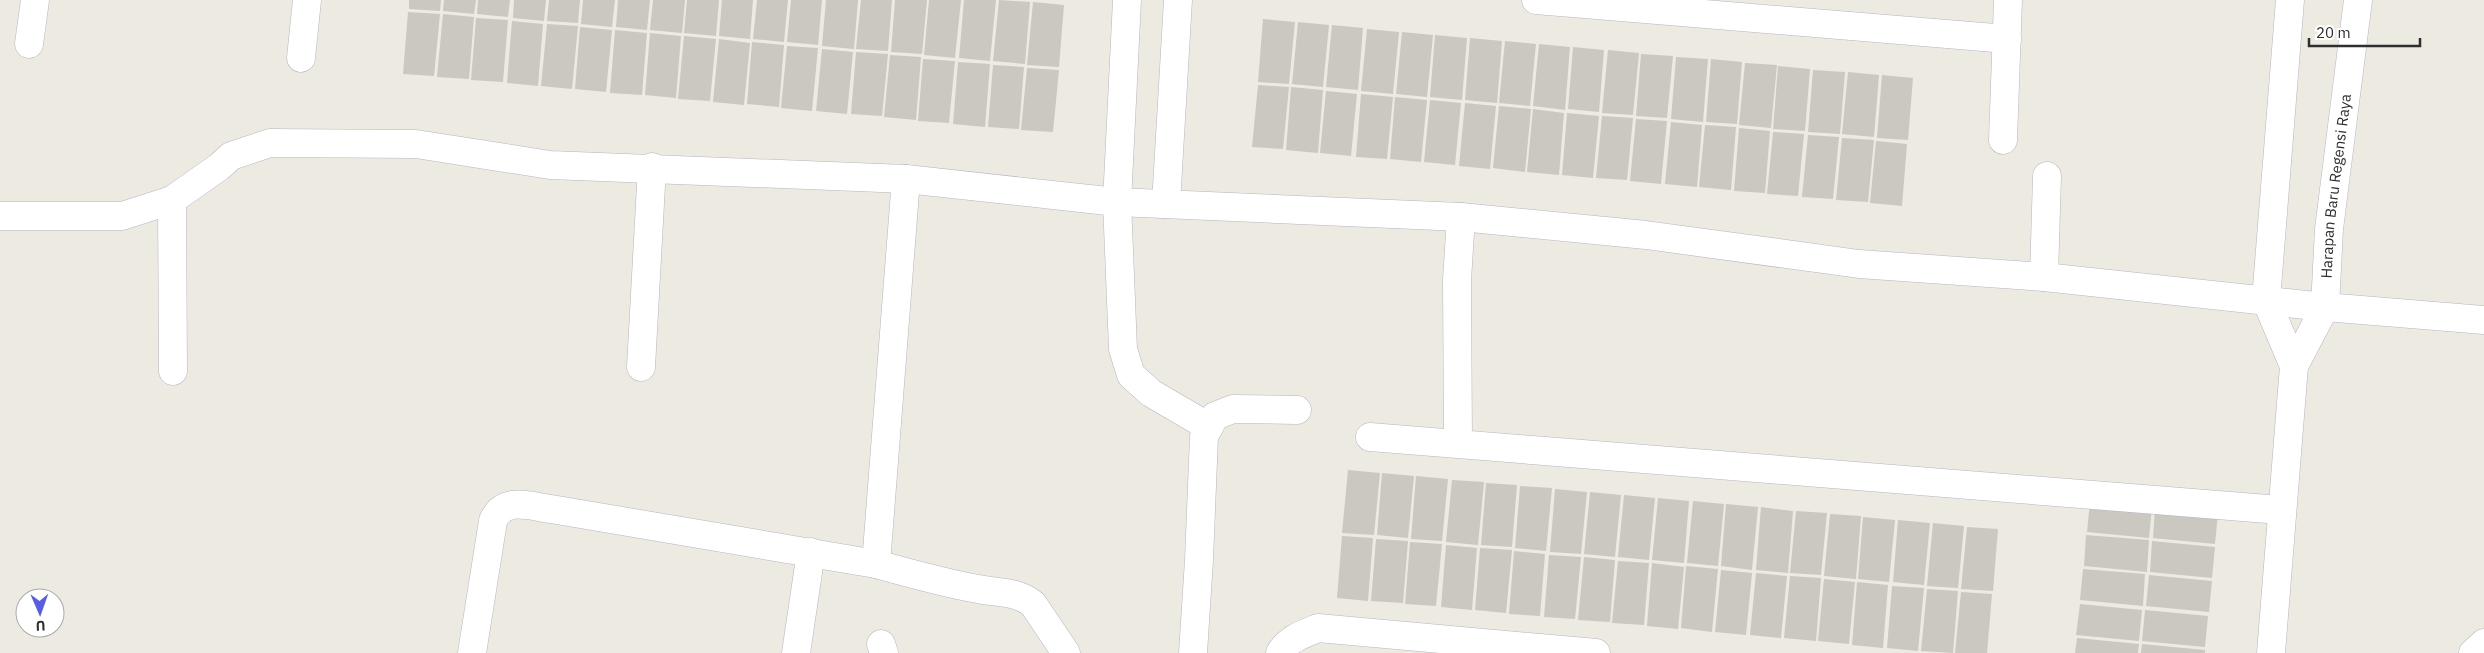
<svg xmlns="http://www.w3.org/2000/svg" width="2484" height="653" font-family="'IBM Plex Sans',sans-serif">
  <rect width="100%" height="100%" fill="#edeae2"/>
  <!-- building -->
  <path fill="#cac8c0" d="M409,0H441L440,11L409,9Z
    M444,0H476L474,14L443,11Z
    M478,0H510L508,17L477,14Z
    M514,0H546L544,21L513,18Z
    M549,0H580L578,23L547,21Z
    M583,0H615L612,27L581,24Z
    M618,0H650L647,30L616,27Z
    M653,0H685L682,33L650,30Z
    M687,0H719L716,36L684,33Z
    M722,0H753L750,39L719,36Z
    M757,0H788L784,42L753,39Z
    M791,0H822L818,45L787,42Z
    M826,0H858L854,49L822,46Z
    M861,0H892L888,51L856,49Z
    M895,0H927L922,54L891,52Z
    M929,0H961L955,58L924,55Z
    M964,0H996L990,61L959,58Z
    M999,0L1030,2L1025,64L993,61Z
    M1033,2L1064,5L1059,67L1027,65Z
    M408,12L440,14L434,76L403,74Z
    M443,14L474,17L469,79L437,77Z
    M476,18L508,20L503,82L471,80Z
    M1263,19L1295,22L1289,84L1258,82Z
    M512,21L543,24L538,86L507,83Z
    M1298,22L1329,25L1323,87L1292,84Z
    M547,24L578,26L572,89L541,86Z
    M1332,25L1363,28L1358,90L1326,87Z
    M580,27L612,30L606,92L575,89Z
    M1367,29L1399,32L1393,94L1361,91Z
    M615,30L647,33L642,95L610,93Z
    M1402,32L1433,35L1427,97L1396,94Z
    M650,33L681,36L676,98L645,95Z
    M1435,35L1467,38L1462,100L1430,97Z
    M684,36L716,39L710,101L678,99Z
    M1470,38L1502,41L1497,103L1465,100Z
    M719,39L750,43L744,105L713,102Z
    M1505,41L1536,44L1530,106L1499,103Z
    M752,42L784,45L779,107L747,104Z
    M1539,44L1570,47L1565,110L1533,106Z
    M787,46L818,48L812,111L781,108Z
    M1573,47L1604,50L1599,112L1568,109Z
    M822,49L853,52L847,114L816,111Z
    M1608,50L1639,53L1633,115L1602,113Z
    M856,52L888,54L882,116L851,114Z
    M1641,54L1673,56L1667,118L1636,116Z
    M890,55L921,57L916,120L884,117Z
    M1676,57L1708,59L1703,122L1671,119Z
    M923,59L955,61L949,123L918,121Z
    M1711,59L1742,62L1737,124L1706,122Z
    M958,62L990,64L985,127L953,124Z
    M1745,63L1777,65L1771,128L1739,125Z
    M993,65L1024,67L1019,129L988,127Z
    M1778,66L1810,69L1805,131L1773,129Z
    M1027,68L1059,70L1053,132L1021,130Z
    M1813,70L1845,72L1840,134L1808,132Z
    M1848,72L1879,75L1874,137L1842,134Z
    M1882,75L1913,78L1908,140L1877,138Z
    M1258,85L1289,87L1283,149L1252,147Z
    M1291,87L1323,90L1318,153L1286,150Z
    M1326,91L1357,94L1351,156L1320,153Z
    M1361,94L1393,97L1387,159L1356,157Z
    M1395,97L1427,100L1421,162L1390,159Z
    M1430,100L1461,103L1455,165L1424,162Z
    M1465,103L1496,106L1490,169L1459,166Z
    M1499,106L1531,109L1525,172L1493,168Z
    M1533,109L1564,113L1559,175L1527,172Z
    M1567,113L1599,116L1593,178L1562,175Z
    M1602,116L1633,118L1627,180L1596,178Z
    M1636,119L1667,121L1661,184L1630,181Z
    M1671,122L1702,125L1697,187L1665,184Z
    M1705,125L1736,127L1731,190L1699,187Z
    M1739,128L1770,131L1765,193L1734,191Z
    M1773,132L1804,134L1798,196L1767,194Z
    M1808,135L1839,137L1833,199L1802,197Z
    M1842,138L1874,140L1868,202L1836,200Z
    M1876,141L1907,144L1902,206L1870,203Z
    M1348,470L1380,473L1374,535L1342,533Z
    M1382,473L1414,476L1408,538L1377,535Z
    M1416,476L1448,479L1442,541L1411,539Z
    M1452,480L1484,482L1478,545L1446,542Z
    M1486,483L1517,485L1512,547L1481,545Z
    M1520,486L1552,488L1546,551L1515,548Z
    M1555,489L1587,492L1581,554L1550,552Z
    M1590,492L1621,495L1615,557L1584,554Z
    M1624,495L1655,498L1649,560L1618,557Z
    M1658,498L1689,501L1684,563L1652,560Z
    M1693,501L1724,504L1718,566L1687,563Z
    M2090,501L2152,507L2149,538L2087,532Z
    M1726,504L1758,507L1752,570L1721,566Z
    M1761,507L1793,511L1788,573L1756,570Z
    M2155,507L2218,513L2215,544L2153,538Z
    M1796,511L1827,513L1821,575L1790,573Z
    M1830,514L1861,516L1856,579L1824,576Z
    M1863,517L1895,520L1889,582L1858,579Z
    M1898,520L1930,523L1924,585L1893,582Z
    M1933,523L1964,526L1958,588L1927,586Z
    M1967,527L1998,529L1993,591L1961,589Z
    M2086,535L2149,540L2147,572L2084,566Z
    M1342,536L1373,538L1368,601L1337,598Z
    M1376,539L1408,541L1403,603L1371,601Z
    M2152,541L2215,547L2212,578L2150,572Z
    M1410,542L1442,544L1436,606L1405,604Z
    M1446,545L1477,548L1472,610L1441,607Z
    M1480,548L1512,550L1506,613L1475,610Z
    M1514,551L1545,554L1540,616L1509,614Z
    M1549,555L1581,557L1575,619L1544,617Z
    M1584,557L1615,560L1610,622L1578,620Z
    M1618,561L1649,563L1644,625L1612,623Z
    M1652,563L1684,567L1678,629L1647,626Z
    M1686,566L1718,569L1712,632L1681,628Z
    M2083,569L2145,574L2143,606L2080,600Z
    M1721,570L1752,573L1746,635L1715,632Z
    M1756,573L1787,576L1781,638L1750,635Z
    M2149,575L2212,581L2209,612L2146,606Z
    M1790,576L1821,578L1816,641L1784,638Z
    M1824,579L1855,582L1849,644L1818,641Z
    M1857,582L1888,585L1883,648L1852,645Z
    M1892,586L1924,588L1918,651L1887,648Z
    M1927,589L1958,591L1953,653L1921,651Z
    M1961,592L1992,594L1987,653H1955Z
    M2080,604L2142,610L2139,641L2076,635Z
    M2145,610L2208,616L2205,647L2142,641Z
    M2077,638L2139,644L2138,653H2075Z
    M2142,644L2205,650V653H2141Z"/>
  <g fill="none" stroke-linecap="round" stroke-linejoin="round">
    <defs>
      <g id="minor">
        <path d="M1127,0L1117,202L1123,349L1131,375L1151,393L1209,427"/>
        <path d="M1536,0L2007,39"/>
        <path d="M2290,0L2266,300L2294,366"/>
        <path d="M29,44L35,0"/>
        <path d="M301,58L307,0"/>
        <path d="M2003,140L2008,0"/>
        <path d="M906,179L876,564C909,573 944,583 978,589C997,593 1017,591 1033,604L1066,653"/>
        <path d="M172,200L173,371"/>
        <path d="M1166,204L1178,0"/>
        <path d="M0,216H122L172,200L219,167L231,156L270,143L416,144L550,165L906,179L1117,202L1461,217L1646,235L1859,264L2044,277L2325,307L2484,320"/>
        <path d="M2044,277L2047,176"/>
        <path d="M641,367L652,167"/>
        <path d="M1370,437L2280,510"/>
        <path d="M1458,443L1457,280L1461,217"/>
        <path d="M881,644L884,653"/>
        <path d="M472,653L493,521C503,496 529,506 551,509L876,564"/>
        <path d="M796,653L811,552"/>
        <path d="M1193,653L1199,560L1204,436L1215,416L1233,409L1297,410"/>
        <path d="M1280,653C1288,639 1303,634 1318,628L1596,653"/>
        <path id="s1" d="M2271,653L2294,366L2325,307L2329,229L2358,0"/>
        <path d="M2473,653L2484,643"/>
      </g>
    </defs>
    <!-- minor casing -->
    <use href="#minor" stroke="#b5b6c0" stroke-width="29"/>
    <!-- minor -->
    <use href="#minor" stroke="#fff" stroke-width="28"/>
  </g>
  <g text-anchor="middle" stroke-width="4" stroke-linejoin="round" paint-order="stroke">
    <!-- street labels -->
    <g font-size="15" fill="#2e2e2e" stroke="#fff">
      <text dy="5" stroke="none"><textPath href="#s1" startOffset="476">Harapan Baru Regensi Raya</textPath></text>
    </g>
  </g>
  <!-- north arrow -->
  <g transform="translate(40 613) rotate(178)"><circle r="24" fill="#ffffff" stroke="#ababab"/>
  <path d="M0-4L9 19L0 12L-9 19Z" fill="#585ee4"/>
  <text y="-8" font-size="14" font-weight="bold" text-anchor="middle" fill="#2e2e2e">U</text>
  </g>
  <!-- scale -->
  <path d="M2309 38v8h111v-8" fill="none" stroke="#2e2e2e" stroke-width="2.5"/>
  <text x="2316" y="38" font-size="15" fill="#2e2e2e" stroke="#ffffff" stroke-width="4" paint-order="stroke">20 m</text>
</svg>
